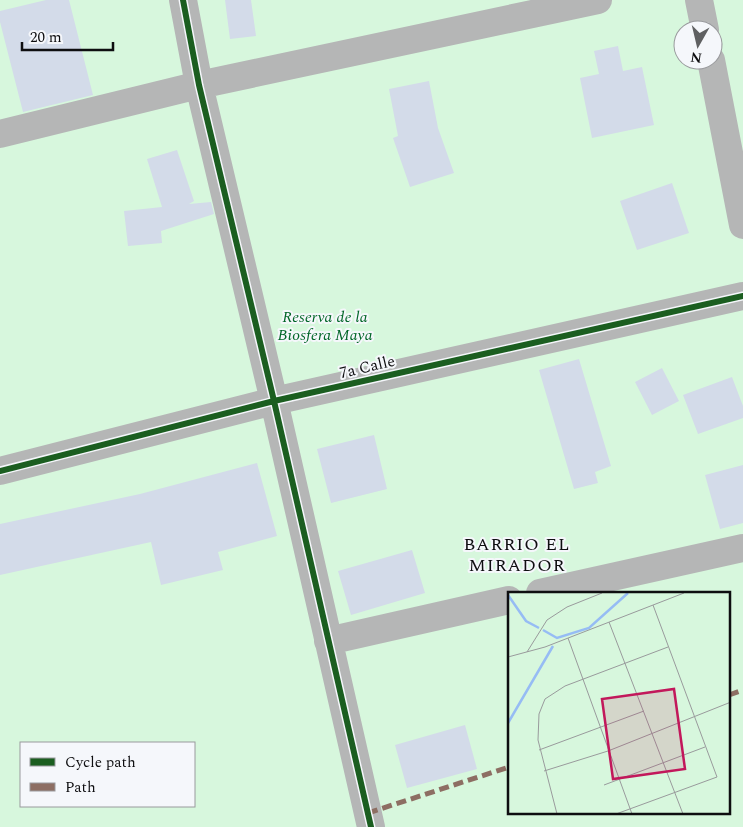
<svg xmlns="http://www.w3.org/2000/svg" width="743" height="827" font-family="Spectral,serif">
  <rect width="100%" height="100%" fill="#f6f8fa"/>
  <!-- green -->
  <path fill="#d7f7dd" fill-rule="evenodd" d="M0,0H743V827H0ZM683,30H713V60H683ZM509,593H729V813H509ZM21,743H194V806H21Z"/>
  <!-- building -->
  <path fill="#d3dbe9" d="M46,0H69L93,95L23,112L0,22V11Z
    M225,0H251L256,36L230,39Z
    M618,46L623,71L642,67L654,125L592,138L580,78L599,74L594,51Z
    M429,81L438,128L454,173L410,187L393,138L398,136L389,89Z
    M177,150L194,201L189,204L211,202L214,214L161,231L162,243L128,246L124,211L162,207L147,159Z
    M672,183L689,233L637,250L620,201Z
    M579,359L611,466L595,472L598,483L574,489L539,370Z
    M662,368L679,401L652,415L635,382Z
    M732,377L743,406V418L698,434L683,395Z
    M374,435L387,489L331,503L317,449Z
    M257,463L277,536L218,552L223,570L161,585L151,542L0,575V524L140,494Z
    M743,465V523L720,529L705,475Z
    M412,550L425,593L351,615L338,571Z
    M465,725L477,769L407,788L395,745Z"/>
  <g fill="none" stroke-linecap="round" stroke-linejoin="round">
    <!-- street -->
    <path stroke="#b5b6b6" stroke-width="28" d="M183,0L199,85L274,401L371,827
      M699,0L705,30
      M711,60L743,225
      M0,134L199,85L598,0
      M0,471L274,401L743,296
      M540,593L743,548
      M328,641L509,600"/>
    <!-- quiet -->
    <path stroke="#8d6e63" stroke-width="5" stroke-dasharray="10 5" stroke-linecap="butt" d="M729,695L743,690
      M368,813L509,767"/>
    <defs>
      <path id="cycleway" d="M183,0L199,85L274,401L371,827
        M0,471L274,401L743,296"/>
    </defs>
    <!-- cycleway casing -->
    <use href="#cycleway" stroke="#f5f7fb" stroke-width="9"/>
    <!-- cycleway -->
    <use href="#cycleway" stroke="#1b5e20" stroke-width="6"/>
  </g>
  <g text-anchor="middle" stroke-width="4" stroke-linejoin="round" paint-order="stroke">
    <!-- park labels -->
    <g font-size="16" font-style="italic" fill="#016627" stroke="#f5f7fb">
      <text x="325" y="322">Reserva de la<tspan x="325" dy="18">Biosfera Maya</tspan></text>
    </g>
    <!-- street labels -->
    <g font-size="16" fill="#0e0e10" stroke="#f5f7fb">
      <text transform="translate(367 366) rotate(-13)" y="6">7a Calle</text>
    </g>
    <!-- neighbourhood labels -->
    <g font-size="18" letter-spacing="1" fill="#0e0e10" stroke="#f5f7fb">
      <text x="517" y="550">BARRIO EL<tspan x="517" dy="21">MIRADOR</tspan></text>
    </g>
  </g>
  <!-- overview -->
  <g transform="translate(508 592)">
    <rect width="222" height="222" fill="#f6f8fa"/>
    <path d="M0,1H222V222H0Z" fill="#d7f7dd"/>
    <path fill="none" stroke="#96bcf4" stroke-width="2.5" d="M0,3L18,29L31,36M35,38L49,46L81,36L120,1M0,131L45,54"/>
    <path fill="none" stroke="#999a9c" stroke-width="1" d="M101,30L175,222M60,46L124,222M19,60L39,28L59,15L94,1M0,65L37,55L176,1M31,158L136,119M36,179L100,159L223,110M96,193L197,155M49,222L30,148L31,122L37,107L57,94L160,55M108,222L209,185L145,13"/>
    <path fill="#c2185b" fill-opacity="0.15" stroke="#c2185b" stroke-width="2.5" d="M166,97L177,177L105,187L94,107Z"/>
    <rect width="222" height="222" fill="none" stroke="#0e0e10" stroke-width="2.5"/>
  </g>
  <!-- legend -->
  <rect x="20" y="742" width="175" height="65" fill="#f5f7fb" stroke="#999a9d"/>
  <rect x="30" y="758" width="25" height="8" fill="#1b5e20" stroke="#999a9d"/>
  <text x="65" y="767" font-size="15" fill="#0e0e10">Cycle path</text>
  <rect x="30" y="783" width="25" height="8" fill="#8d6e63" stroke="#999a9d"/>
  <text x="65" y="792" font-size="15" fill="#0e0e10">Path</text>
  <!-- north arrow -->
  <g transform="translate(698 45) rotate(188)"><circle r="24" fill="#f5f7fb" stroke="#999a9d"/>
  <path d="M0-4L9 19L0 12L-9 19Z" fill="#5f6062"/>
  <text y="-8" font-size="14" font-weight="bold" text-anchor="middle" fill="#0e0e10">N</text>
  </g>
  <!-- scale -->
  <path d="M22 42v8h91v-8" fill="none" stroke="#0e0e10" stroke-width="2.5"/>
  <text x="30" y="42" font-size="15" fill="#0e0e10" stroke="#f5f7fb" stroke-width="4" paint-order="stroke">20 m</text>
</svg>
